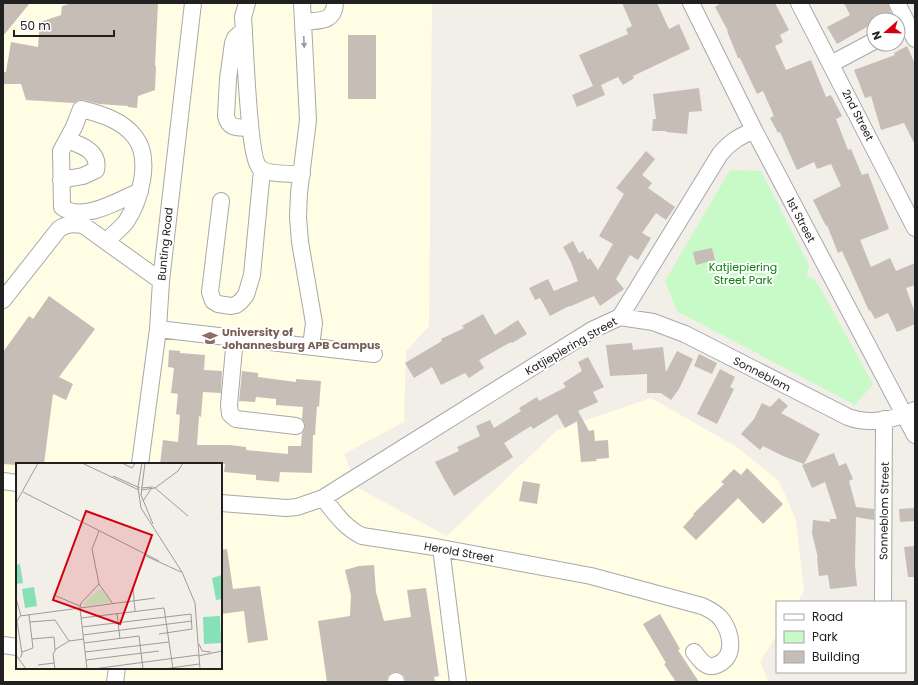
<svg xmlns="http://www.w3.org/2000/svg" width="918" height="685" font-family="Poppins,sans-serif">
  <rect width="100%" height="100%" fill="#f2eee8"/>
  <!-- education -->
  <path fill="#fffde4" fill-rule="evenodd" d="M3,3H432L429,326L406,351L404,422L344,454L358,488L447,536L557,430L651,398L735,446L779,481L796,520L804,591L798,602H777V635L760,662L769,682H3ZM17,464H221V668H17Z"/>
  <!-- park -->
  <path fill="#c7fac7" d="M730,170L761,171L809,265L807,276L814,279L819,286L873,384L855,405L677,311L665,281Z"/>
  <!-- building -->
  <path fill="#c7bdb7" d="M3,3H30L3,36Z
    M72,3H158L155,66H156L155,90L138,96L137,108L128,107V106L99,104L83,100H78L74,103L26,100L21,84H3V72H6L11,42L38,47L40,22L61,15L62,6Z
    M622,3H657L669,29L679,24L690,49L633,76L634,78L623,85L618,77L601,85L605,95L577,107L572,95L593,86L579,55L628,34L626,29L632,26Z
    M721,3H775L789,30L780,35L783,42L775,46L786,70L811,60L826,97L831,95L842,116L836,119L848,150L851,149L862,175L868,173L889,229L860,240L871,267L890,258L896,271L915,263V285L906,288L915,313V324L897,332L888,313L875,319L870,310L869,311L842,251L838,253L827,225L826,226L813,200L841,186L831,164L817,169L814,162L797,170L780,132L778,133L770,118L774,116L763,91L757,94L740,58H738L727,31H728L715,7Z
    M844,3H888L891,13L879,20H874V23L837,44L827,27L850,15Z
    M348,35H376V99H348Z
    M907,46L915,64V145L904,123L881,130L871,96L865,98L854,70L895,55L894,53Z
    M699,88L702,111L689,112L687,134L666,132V131H652L653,119H656L653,94Z
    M646,151L655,159L642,175L652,183L648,188L675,207L666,220L656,213L642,233L651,238L638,260L630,255L616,279L624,289L600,306L594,296L569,307V306L550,316L540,298L535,300L529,288L548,279L554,291L578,281L571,262L563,247L573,241L579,253L583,251L588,260L590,258L598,270L613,244L599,236L624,194L616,188Z
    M712,248L715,260L696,265L693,252Z
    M49,296L95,329L59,377L73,384L66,400L53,394L44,464H17V465L3,464V352L29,316L33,319Z
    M483,314L495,335L518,320L527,334L512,343L511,342L479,360L484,368L469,378L465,373L441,385L432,367L414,378L405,363L442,341L441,339L464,328L462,326Z
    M632,343L633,350L663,347L666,372L677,351L693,359L679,389L671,400L661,393H647V374L610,376L606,345Z
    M169,350L180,351V353L205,355L204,370L222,371L221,393L203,392L201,417L199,416L197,445H230L246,447V450L288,454V446H301L302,433L305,427L302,419L303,407L276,405V399L256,397L255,402L239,401L242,371L258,373V377L296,382V379L321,381L319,407L317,406L315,435H313L312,473L280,472L279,482L256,480V475L224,472L225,464H160L163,440L178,442L180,415L176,414L178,394L171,393L174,368L168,367Z
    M699,354L717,363L712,374L694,366Z
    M588,357L604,387L593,392L598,402L578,411L589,431L594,430L595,441L608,440L609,458L596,459L597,461L581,462L577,421L565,428L557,414L533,429L531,426L504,443L513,457L454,496L443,477L435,462L459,451L457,447L480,436L476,426L490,420L494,428L521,411L519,408L537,397L539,401L566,387L563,383L582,371L578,362Z
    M720,369L735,377L730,387L734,389L717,424L697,414Z
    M779,398L788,406L781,413L820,434L804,464L783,456L763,446L760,450L741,434L754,419L762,403L770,407Z
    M834,453L839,466L846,463L853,479L849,481L856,507L874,509V520L856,517L855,565L857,586L830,589L828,575L819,576L817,558H818L812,533L813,520L830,522V519H837L825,482L812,488L802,465Z
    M747,468L783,504L763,524L738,498L696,540L683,527L694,515L693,514L724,484L721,482L734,469L741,475Z
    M523,481L540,484L537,504L519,501Z
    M915,508V521L900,522L899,509Z
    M915,546V577H908L904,547Z
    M227,549L233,589L260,586L268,640L248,643L244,611L221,614V550Z
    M374,565L376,592L384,621L411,617L407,590L426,588L439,676L434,677L435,682H406L404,676L400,673L396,672L392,673L388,676L386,682H327L318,621L350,616L351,595L345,570L359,566Z
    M660,614L680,649L678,650L699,682H676L664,664L666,663L643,624Z"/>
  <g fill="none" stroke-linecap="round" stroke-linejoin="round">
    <defs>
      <path id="minor" d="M247,3L243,17C245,39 248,158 260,168C266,174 292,174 302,174
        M302,3L308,120L299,193L298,217L300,242L314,323L311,346
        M691,3L754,130L915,435
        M799,3L915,228
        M897,3L915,39
        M303,22C319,20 334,23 335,3
        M244,30L235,38L233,43L228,79L226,116C229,130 239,127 250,128
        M831,64L874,41
        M61,180L83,176L96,170C100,151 81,145 67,140
        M221,201L210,292L213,301L218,304L231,306L236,305L241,301L246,295L252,275L262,170
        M106,241C113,235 120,229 126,222C140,201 152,159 135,137C122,120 101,114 81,109L74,127L61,151L62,207C82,223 120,200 140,191
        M3,300L59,229C68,223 73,224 83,225L161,281
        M620,317L653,322L685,334L848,417C869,425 895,420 915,410
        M158,329L374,354
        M235,337L229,405L230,414L236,419L296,426
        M140,464L158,329L161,281L193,3
        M3,481L17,483
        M323,498C335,513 344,527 362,536L441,548L591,576L702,606C709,609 717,613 722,620C731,633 736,655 719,664C716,665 713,667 710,666C703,665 698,657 694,652
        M221,503L286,508L297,507L323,498L592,330L620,317L720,154C731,141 739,137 754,130
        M441,548L458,682
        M883,602L884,419
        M3,645L17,647
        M396,681V682
        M115,682L117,668"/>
    </defs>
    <!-- minor casing -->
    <use href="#minor" stroke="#a8a8a8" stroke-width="18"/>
    <!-- minor -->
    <use href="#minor" stroke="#fff" stroke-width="16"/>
  </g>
  <!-- one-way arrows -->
  <defs><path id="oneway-solid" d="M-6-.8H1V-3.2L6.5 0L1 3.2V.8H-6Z"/></defs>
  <use fill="#9b9b9b" href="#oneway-solid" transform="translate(304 42) rotate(87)"/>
  <!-- icons -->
  <defs>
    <symbol id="university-bare" viewBox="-9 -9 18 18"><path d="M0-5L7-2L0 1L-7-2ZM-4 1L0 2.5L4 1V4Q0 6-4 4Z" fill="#8d6e63" stroke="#fff" stroke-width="2.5" paint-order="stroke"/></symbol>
  </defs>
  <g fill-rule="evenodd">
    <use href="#university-bare" x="199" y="327" width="22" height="22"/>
  </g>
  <g text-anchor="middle" stroke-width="4" stroke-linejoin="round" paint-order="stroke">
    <!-- street labels -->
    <g font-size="11" fill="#212121" stroke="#fff">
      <text transform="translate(858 115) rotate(63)" y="4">2nd Street</text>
      <text transform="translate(801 220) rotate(62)" y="4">1st Street</text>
      <text transform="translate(165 244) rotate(-84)" y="4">Bunting Road</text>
      <text transform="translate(571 346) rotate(-30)" y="4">Katjiepiering Street</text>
      <text transform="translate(762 374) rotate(27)" y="4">Sonneblom</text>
      <text transform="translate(884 511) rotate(-89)" y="4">Sonneblom Street</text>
      <text transform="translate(459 552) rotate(10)" y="4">Herold Street</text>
    </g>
    <!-- park labels -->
    <g font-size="11" fill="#0b840c" stroke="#fff">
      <text x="743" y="271">Katjiepiering<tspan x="743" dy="13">Street Park</tspan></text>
    </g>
    <!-- education labels -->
    <g font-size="11" font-weight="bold" fill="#785e54" stroke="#fff" text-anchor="start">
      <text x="222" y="336">University of<tspan x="222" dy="13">Johannesburg APB Campus</tspan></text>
    </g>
  </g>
  <!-- overview -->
  <g transform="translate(16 463)">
    <rect width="206" height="206" fill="#f2eee8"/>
    <path d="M82,127H85L94,137L93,140L68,143L67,141Z" fill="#c7fac7"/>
    <path d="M4,101L7,120L0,121V102ZM206,112V136L200,137L196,115ZM18,124L21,143L9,145L6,126ZM204,153L205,180L188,181L187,154Z" fill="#86e1b7"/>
    <path fill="none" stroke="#9e9c98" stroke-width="1" d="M66,0L123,27M106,0L116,5L119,0M126,0L122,24L125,45L166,109L179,140L184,206M129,0L125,32L137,61M97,13L124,25M138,24L172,53M125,25L137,24M125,27L139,25L162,8L167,0M7,29L143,98M127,38L135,26M0,40L22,0M83,68L76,86L83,121L97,141M130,93L165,109M117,125L119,148M40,133L64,143M0,135L5,153M101,150L104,176M65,155L148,145L157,206M14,159L39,157L53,178M66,164L175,151L176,166L143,171M67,172L176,158M16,176L38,174L39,187M68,180L123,173L127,206M183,181L186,188L195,189M6,189L17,185L13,152M69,189L153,179M0,192L10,206M182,193L206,188M4,195L6,191L1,158L4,153L139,135M70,197L143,188M22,202L38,200M39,206L37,191L40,186L53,178L68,176M71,206L64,145L65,140L83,121M77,206L182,192M148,206L183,201"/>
    <path fill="#d3000f" fill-opacity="0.15" stroke="#d3000f" stroke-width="2" d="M70,48L136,72L104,161L37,137Z"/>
    <rect width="206" height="206" fill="none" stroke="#212121" stroke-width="2"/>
  </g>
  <!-- border -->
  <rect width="918" height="685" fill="none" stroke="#212121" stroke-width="8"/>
  <!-- legend -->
  <rect x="776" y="601" width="130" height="72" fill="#ffffff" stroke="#a6a6a6"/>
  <rect x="784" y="614" width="20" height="6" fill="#ffffff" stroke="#a6a6a6"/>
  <text x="812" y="621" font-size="12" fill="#212121">Road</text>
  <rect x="784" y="631" width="20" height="12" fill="#c7fac7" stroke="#a6a6a6"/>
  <text x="812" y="641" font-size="12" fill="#212121">Park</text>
  <rect x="784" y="651" width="20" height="12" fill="#c7bdb7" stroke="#a6a6a6"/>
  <text x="812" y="661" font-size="12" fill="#212121">Building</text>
  <!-- north arrow -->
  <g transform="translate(886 32) rotate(250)"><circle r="19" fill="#ffffff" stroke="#a6a6a6"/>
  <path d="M0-3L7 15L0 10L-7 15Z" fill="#d3000f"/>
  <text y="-6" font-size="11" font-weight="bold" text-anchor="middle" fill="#212121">N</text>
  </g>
  <!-- scale -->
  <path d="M14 30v6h100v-6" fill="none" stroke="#212121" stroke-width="2"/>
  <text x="20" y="30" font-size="12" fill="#212121" stroke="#ffffff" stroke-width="3" paint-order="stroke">50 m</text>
</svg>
